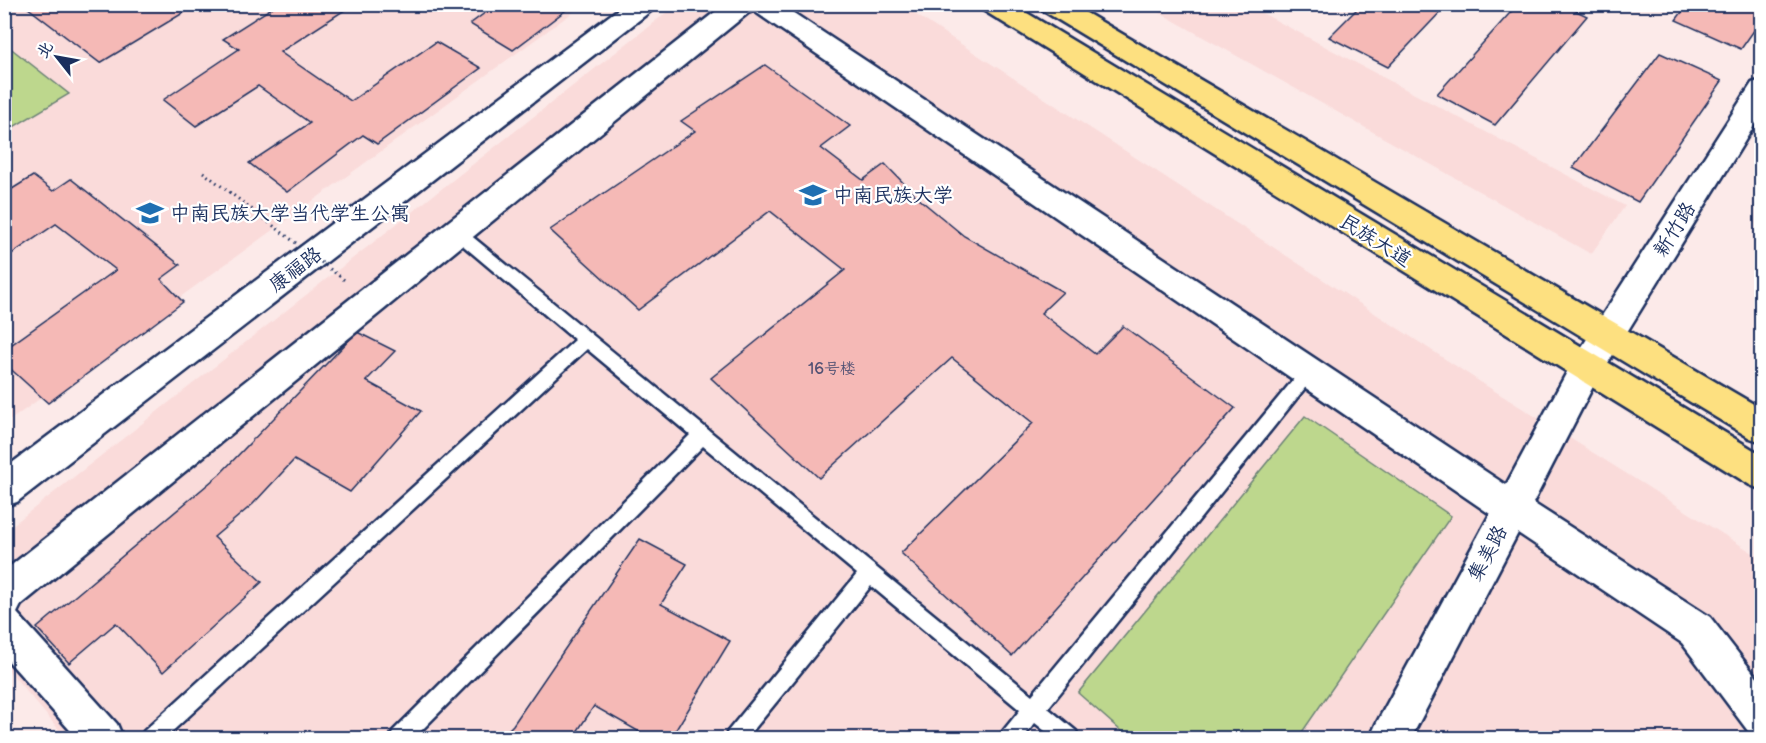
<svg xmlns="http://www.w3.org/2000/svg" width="1766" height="743" font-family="'Balsamiq Sans','LXGW WenKai TC',sans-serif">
  <rect width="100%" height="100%" fill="#fceae9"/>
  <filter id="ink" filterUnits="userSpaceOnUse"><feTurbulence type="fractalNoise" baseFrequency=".0167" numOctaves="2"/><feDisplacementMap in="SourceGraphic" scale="12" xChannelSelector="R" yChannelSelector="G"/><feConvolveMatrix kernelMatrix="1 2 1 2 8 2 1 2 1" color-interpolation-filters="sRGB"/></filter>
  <g filter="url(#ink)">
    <!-- built -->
    <path fill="#fadbda" d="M5,5H583L5,424Z
      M676,5H901L1485,385L1761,558V738H66L5,666V531Z
      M1146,5H1247L1625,206L1591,254Z"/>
    <!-- green -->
    <path fill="#bdd78d" stroke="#6c8376" stroke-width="1.5" d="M4,43L69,94L5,132H4Z
      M1305,416L1451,516L1298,738H1129L1078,693Z"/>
    <!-- building -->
    <path fill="#f5b9b6" stroke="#1b2f5e" stroke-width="1.5" d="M23,4H198L100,63Z
      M278,4H354L280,52L351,101L436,42L481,68L377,144L363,135L287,192L249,163L310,123L258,86L196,126L163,100L239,49L223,39Z
      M497,4H574L513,50L470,24Z
      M1362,4H1448L1388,67L1329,37Z
      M1518,4H1562L1587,16L1495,125L1437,94Z
      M1688,4H1762V19L1741,49L1676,20Z
      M1660,53L1722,81L1638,202L1573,168Z
      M765,65L850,126L821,148L863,180L885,164L918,198L964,236L1063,292L1041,313L1095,354L1123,326L1235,408L1012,656L901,553L1033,423L952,358L819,478L711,378L845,270L770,211L638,310L550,230L695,131L681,121Z
      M33,176L53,191L71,179L180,265L161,279L183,302L48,403L4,363V350L116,270L56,224L4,259V194Z
      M357,332L395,351L366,381L421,411L350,492L294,460L253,504L214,537L262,582L163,672L116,623L69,663L37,628L220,474Z
      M640,539L687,564L661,604L730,641L671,738H650L594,706L573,738H500L513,725Z"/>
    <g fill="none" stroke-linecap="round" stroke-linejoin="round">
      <defs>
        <path id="lane" d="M458,227L463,229L1032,695L1303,368L1309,366L1315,368L1317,373L1048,708L1076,731L1079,738H1054L1035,723L1023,738H1000L1003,731L1020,710L871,586L747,738H725L728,731L857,574L703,446L414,738H390L393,731L690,435L587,349L165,738H141L144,731L575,340L453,237L450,233L453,229Z"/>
        <path id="street" d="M725,4H780L1506,485L1574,359L1586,355L1598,359L1602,369L1533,503L1710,617L1762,684V737L1748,731L1682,643L1518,533L1411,738H1370L1376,724L1490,514L754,11L748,13L21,605L17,613L117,724L123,738H77L4,656V571Z"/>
        <path id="secondary" d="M625,4H655L652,10L17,502L4,506V469Z
          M1762,80V113L1598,379L1586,383L1574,379L1570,369L1574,359L1752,83Z"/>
        <path id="primary" d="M980,4H1012L1762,455V490L1750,485L983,10Z
          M1039,4H1071L1762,409V442L1750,438L1042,10Z"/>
      </defs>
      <!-- lane casing -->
      <use href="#lane" stroke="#1b2f5e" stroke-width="5"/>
      <!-- street casing -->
      <use href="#street" stroke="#1b2f5e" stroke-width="5"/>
      <!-- secondary casing -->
      <use href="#secondary" stroke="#1b2f5e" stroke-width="5"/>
      <!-- primary casing -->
      <use href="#primary" stroke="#1b2f5e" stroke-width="5"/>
      <!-- lane -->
      <use href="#lane" fill="#fff" fill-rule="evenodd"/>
      <!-- street -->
      <use href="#street" fill="#fff" fill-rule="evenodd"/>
      <!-- secondary -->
      <use href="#secondary" fill="#fff" fill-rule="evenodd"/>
      <!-- primary -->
      <use href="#primary" fill="#fde080" fill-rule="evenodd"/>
      <!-- path-bridge -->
      <path stroke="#1b2f5e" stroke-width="3" stroke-dasharray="1.5 4" stroke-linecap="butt" d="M203,172L347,282"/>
    </g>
  </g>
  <!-- icons -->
  <defs>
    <symbol id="university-bare" viewBox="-9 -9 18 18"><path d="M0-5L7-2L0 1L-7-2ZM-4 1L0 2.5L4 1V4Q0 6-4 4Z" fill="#1f6fb2" stroke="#fff" stroke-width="2.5" paint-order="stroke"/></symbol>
  </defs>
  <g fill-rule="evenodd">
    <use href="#university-bare" x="794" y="176" width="38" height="38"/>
    <use href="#university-bare" x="131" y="194" width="38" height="38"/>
  </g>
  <g text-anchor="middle" stroke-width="4.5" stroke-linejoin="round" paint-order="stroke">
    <!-- number labels -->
    <g font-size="16" fill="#525274">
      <text x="832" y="374">16号楼</text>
    </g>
    <!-- poi labels -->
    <g font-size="20" fill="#1b2f5e" stroke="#fff" text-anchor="start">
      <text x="833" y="202">中南民族大学</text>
      <text x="170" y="220">中南民族大学当代学生公寓</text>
    </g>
    <!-- street labels -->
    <g font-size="20" fill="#1b2f5e" stroke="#fff">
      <text transform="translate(1674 229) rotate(-58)" y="7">新竹路</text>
      <text transform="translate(1376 240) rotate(32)" y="7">民族大道</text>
      <text transform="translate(295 269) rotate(-37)" y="7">康福路</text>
      <text transform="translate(1487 553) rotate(-62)" y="7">集美路</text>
    </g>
  </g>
  <!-- margin -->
  <rect width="1766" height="743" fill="none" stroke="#fff" stroke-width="24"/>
  <rect x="12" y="12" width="1742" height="719" fill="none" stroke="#1b2f5e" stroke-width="2" filter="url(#ink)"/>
  <!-- north arrow -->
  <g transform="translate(57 57) rotate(301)" stroke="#ffffff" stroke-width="4.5" paint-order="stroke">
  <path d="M0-4.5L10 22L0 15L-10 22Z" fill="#1b2f5e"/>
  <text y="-9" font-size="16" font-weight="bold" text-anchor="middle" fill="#1b2f5e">北</text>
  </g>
</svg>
